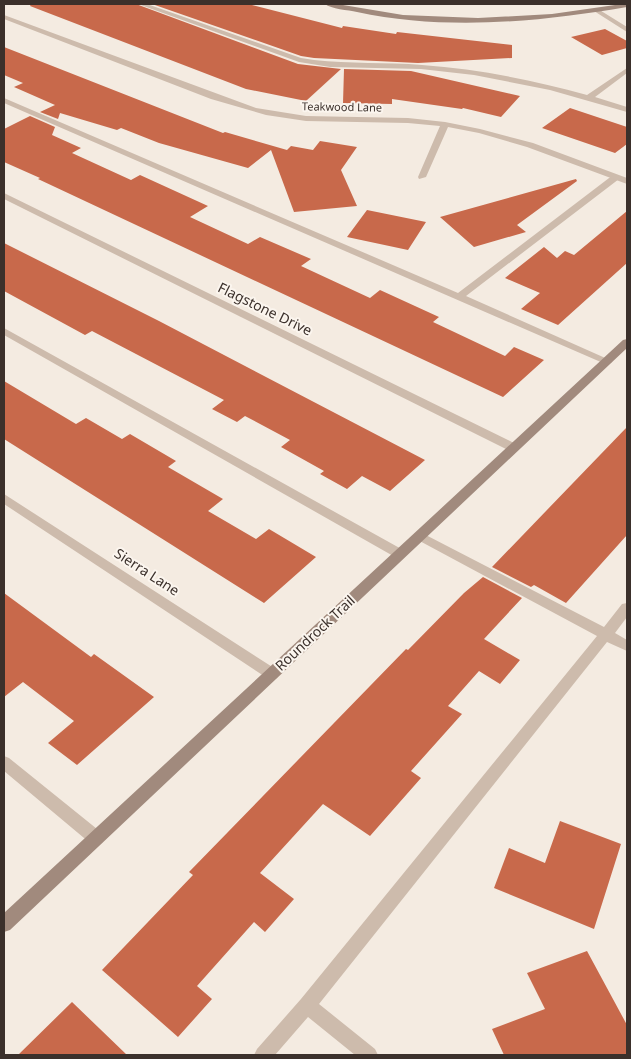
<svg xmlns="http://www.w3.org/2000/svg" width="631" height="1059" font-family="'Noto Sans',sans-serif">
  <rect width="100%" height="100%" fill="#f4ebe1"/>
  <!-- building -->
  <path fill="#c8694b" d="M31,4H136L298,64L341,69L306,101L246,89L30,6Z
    M152,4H248L342,28L343,26L396,34L397,32L512,45V58L418,63L314,58L301,56Z
    M605,29L627,41V48L602,55L571,37Z
    M4,47L223,133L225,132L287,150L291,146L313,150L320,141L357,147L341,170L357,206L294,212L271,150L248,168L159,143L121,128L117,130L60,113L58,119L40,112L55,105L14,87L23,83L4,75Z
    M344,69L411,71L520,96L501,117L463,108L462,109L392,99V104L343,103Z
    M570,108L627,127V144L615,153L542,128Z
    M30,116L55,127L52,135L81,148L72,153L131,180L140,175L208,206L190,217L248,244L260,237L311,259L301,266L370,298L380,290L439,317L433,322L505,356L514,347L544,360L503,397L38,179L40,178L4,162V129Z
    M576,179L577,181L517,225L526,232L474,247L440,217Z
    M367,210L426,222L408,250L347,237Z
    M627,211V263L558,325L521,309L540,293L505,278L544,247L557,258L565,251L574,255Z
    M4,243L159,321L425,460L390,491L362,476L347,489L320,474L324,471L281,447L290,440L245,416L237,422L212,409L224,400L92,331L85,335L4,291Z
    M4,381L76,424L86,418L122,439L130,434L176,461L168,467L223,499L208,511L256,539L269,529L316,557L264,603L4,439Z
    M627,427V535L566,603L534,585L531,587L492,567Z
    M483,577L522,598L484,639L520,660L500,684L479,671L448,706L462,714L411,771L421,778L370,836L323,804L260,873L294,899L265,932L254,922L197,986L212,999L178,1037L102,970L193,875L189,872L406,649L408,650L464,593Z
    M4,593L91,657L94,654L154,697L77,765L48,743L74,721L23,682L4,697Z
    M560,821L621,844L594,929L494,888L509,848L545,863Z
    M587,951L627,1025V1055H504L492,1029L545,1009L527,973Z
    M72,1002L127,1055H18Z"/>
  <g fill="none" stroke-linecap="round" stroke-linejoin="round">
    <!-- lane -->
    <path fill="#cdbbac" fill-rule="evenodd" d="M138,4H147L301,58L314,60C350,64 386,62 422,65C478,69 533,80 587,95L627,68V73L595,97L627,107V112L550,90L474,75L421,69L330,67L299,62Z
      M594,9H598L627,27V32L594,11Z
      M4,98L458,293L613,175H619V179L466,296L612,361L611,363H603L4,103Z
      M4,328L405,551L406,554L405,557H395L4,335Z
      M420,532L604,627L622,604L627,603V617L615,633L627,640V651L607,642L319,1004L375,1049L378,1055H355L308,1017L275,1055H254L257,1049L301,999L597,636L416,539L414,536L416,533Z
      M4,756L9,758L102,833L104,838L102,843L96,845L90,843L4,771Z"/>
    <!-- street -->
    <path fill="#cdbbac" fill-rule="evenodd" d="M4,15L256,108L306,116L408,118L445,122L480,129L533,143L627,178V184L527,147L479,133L448,127L426,177L419,179L418,177L440,126L408,123L306,121L266,115L211,99L4,19Z
      M4,193L518,445L520,448L514,452L510,451L4,199Z
      M4,494L277,670L279,674L277,678L272,680L267,678L4,504Z"/>
    <!-- secondary -->
    <path fill="#a18a7d" fill-rule="evenodd" d="M325,4H337L403,15L478,18L552,14L622,4H627V7C539,22 446,31 357,12C348,10 331,9 325,4Z
      M627,339V348L10,930L4,932V913L623,340Z"/>
  </g>
  <g text-anchor="middle" stroke-width="4" stroke-linejoin="round" paint-order="stroke">
    <!-- far-street labels -->
    <g font-size="11" fill="#3b302b" stroke="#fbf5ee">
      <text transform="translate(342 107) rotate(1)" y="4">Teakwood Lane</text>
    </g>
    <!-- street labels -->
    <g font-size="14" fill="#3b302b" stroke="#fbf5ee">
      <text transform="translate(265 309) rotate(26)" y="5">Flagstone Drive</text>
      <text transform="translate(147 572) rotate(33)" y="5">Sierra Lane</text>
      <text transform="translate(315 633) rotate(-43)" y="5">Roundrock Trail</text>
    </g>
  </g>
  <!-- border -->
  <rect width="631" height="1059" fill="none" stroke="#3b302b" stroke-width="10"/>
</svg>
